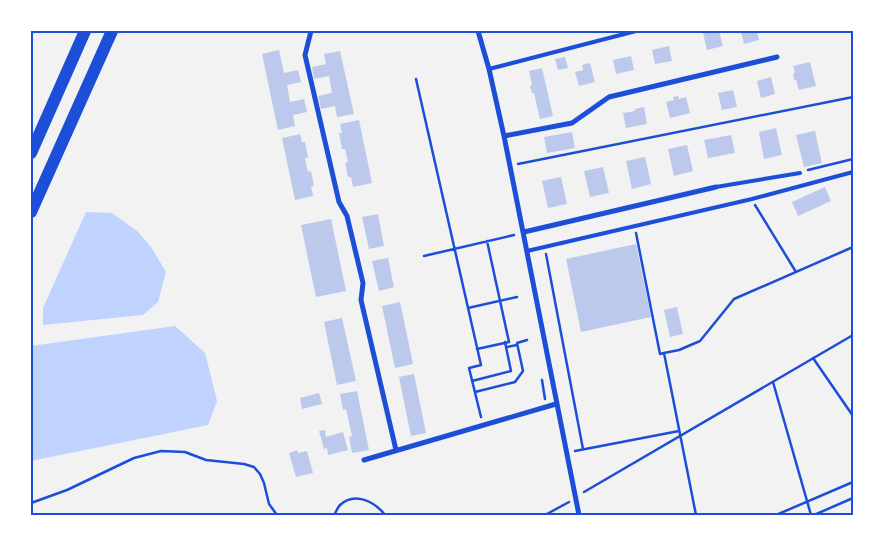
<svg xmlns="http://www.w3.org/2000/svg" width="884" height="546" font-family="Manrope,sans-serif">
  <rect width="100%" height="100%" fill="#f2f2f2"/>
  <!-- water -->
  <path fill="#bfd3fe" d="M86,212L112,213L137,231L151,247L166,272L158,302L143,315L43,325V308Z
    M175,326L205,353L217,401L208,425L31,461V346Z"/>
  <!-- building -->
  <path fill="#bdc9ec" d="M709,31H719L723,46L707,50L703,33Z
    M741,31H757L759,40L744,44Z
    M669,46L672,61L655,64L652,50Z
    M279,50L284,73L298,70L301,82L287,85L290,102L304,99L307,112L293,115L295,126L278,130L262,54Z
    M340,51L354,114L337,117L335,106L321,109L318,96L332,93L329,76L314,79L312,67L326,64L324,54Z
    M631,56L634,70L616,74L613,60Z
    M565,57L568,68L558,70L555,59Z
    M810,62L816,86L799,90L796,80H794L793,74L795,73L793,66Z
    M590,63L595,82L579,86L575,72L583,70L582,65Z
    M542,68L553,116L540,119L534,93H532L530,86L532,85L529,71Z
    M771,77L775,94L761,98L757,81Z
    M733,90L737,107L722,110L718,93Z
    M678,96L679,99L686,97L690,113L670,118L666,102L674,100L673,97Z
    M644,107L647,124L626,128L623,113L635,111V109Z
    M359,120L372,183L353,187L351,177H348L345,163L348,162L345,149H342L339,133H342L340,124Z
    M776,128L782,155L764,159L759,132Z
    M815,131L822,163L804,167L796,135Z
    M572,132L575,148L547,153L544,137Z
    M300,134L302,142H305L308,158H305L308,172L311,171L314,186H311L313,196L295,200L282,138Z
    M731,135L735,153L708,158L704,140Z
    M687,145L693,171L674,176L668,149Z
    M645,157L651,184L632,189L626,161Z
    M603,167L609,193L590,197L584,171Z
    M561,177L567,204L548,208L542,181Z
    M825,187L831,201L798,216L792,202Z
    M378,214L384,246L369,249L362,217Z
    M331,219L346,291L316,297L301,225Z
    M636,244L651,317L581,332L566,259Z
    M388,258L394,287L379,291L372,261Z
    M400,302L413,364L395,368L382,306Z
    M677,307L683,334L670,337L664,310Z
    M342,318L356,381L337,385L324,322Z
    M414,374L426,433L411,436L399,377Z
    M357,391L369,450L352,453L349,437L352,436L346,409L343,410L340,394Z
    M319,393L322,404L302,409L300,398Z
    M325,430L326,437L343,432L348,450L328,455L327,448L324,449L319,431Z
    M297,450L298,453L307,451L313,473L296,477L289,453Z"/>
  <g fill="none" stroke-linecap="round" stroke-linejoin="round">
    <!-- path -->
    <path stroke="#1d4ed8" stroke-width="2.5" d="M416,79L481,365L469,368L481,417
      M518,164L853,97
      M808,170L853,159
      M755,205L796,272
      M636,233L660,354L664,353L696,515
      M546,254L583,449
      M424,256L514,235
      M468,308L517,297
      M507,347L517,345
      M477,349L509,342L487,241
      M664,353L679,350L700,341L734,299L853,247
      M813,358L853,416
      M542,380L545,399
      M472,381L511,371L505,342
      M773,382L811,515
      M475,392L515,382L523,371L517,343L527,340
      M575,451L679,431
      M584,492L853,335
      M31,503L67,490L134,458L161,451L185,452L206,460L244,464L254,467L260,474L264,483L269,504L277,515
      M334,515C336,512 338,507 340,505C355,491 375,502 385,515
      M545,515L569,502
      M776,515L853,482
      M814,515L853,498"/>
    <!-- service -->
    <path stroke="#1d4ed8" stroke-width="4" d="M489,69L636,31
      M716,187L800,173
      M527,251L752,199L853,172"/>
    <!-- minor -->
    <path stroke="#1d4ed8" stroke-width="5" d="M311,31L305,55L339,202L347,216L363,283L361,300L396,450
      M478,31L489,69L504,136L579,515
      M504,136L572,123L609,97L777,57
      M524,232L716,187
      M364,460L556,404"/>
    <!-- trunk -->
    <path stroke="#1d4ed8" stroke-width="12" d="M31,153L85,31
      M31,212L112,31"/>
  </g>
  <!-- border -->
  <rect width="884" height="546" fill="none" stroke="#ffffff" stroke-width="65"/>
  <rect x="32" y="32" width="820" height="482" fill="none" stroke="#1d4ed8" stroke-width="2"/>
</svg>
